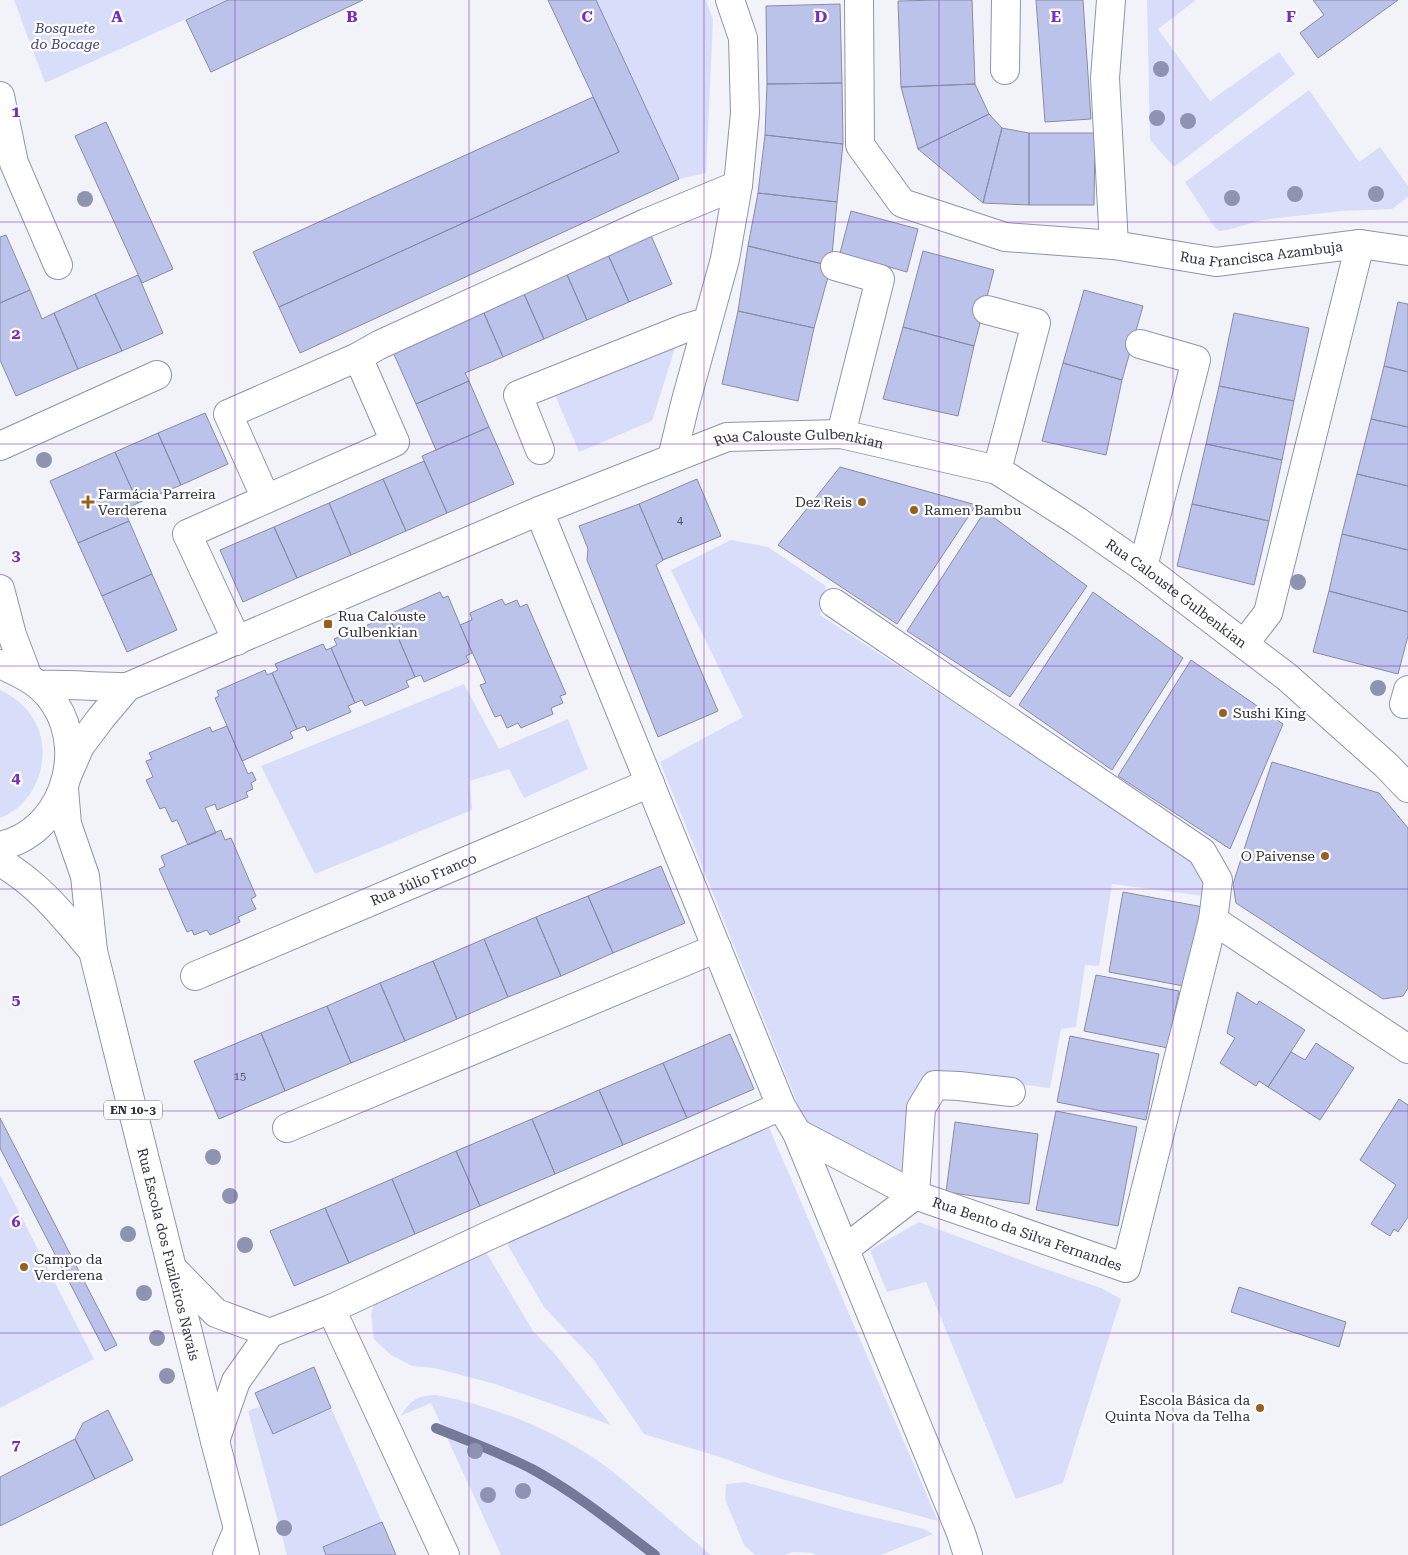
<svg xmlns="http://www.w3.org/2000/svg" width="1408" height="1555" font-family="'Roboto Serif',serif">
  <rect width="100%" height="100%" fill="#f2f3f9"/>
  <!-- green -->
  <path fill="#d8defa" d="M14,0H228L45,83Z
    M596,0H706L713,20L706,173L679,179Z
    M1147,0H1196L1158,29L1210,101L1279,52L1295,74L1174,167L1150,140Z
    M1309,90L1359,162L1380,147L1408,186V197L1392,209L1342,211L1278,218L1258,221L1227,230L1219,231L1213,225L1185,182Z
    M676,345L652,421L579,452L553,390Z
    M731,540L768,547L826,586L820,615L1187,855L1208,886L1204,896L1112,884L1099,966L1085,965L1076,1027L1061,1029L1050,1088L932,1073L907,1102L904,1177L805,1122L660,762L743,717L671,570Z
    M464,684L499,749L568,719L588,769L524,798L509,769L470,781L472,810L315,874L261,766Z
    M0,690C12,696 23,703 30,714C56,748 40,803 0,818Z
    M768,1125L938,1521L778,1478L720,1457L644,1434L593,1359L544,1307L507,1244Z
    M0,1175L94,1359L0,1408Z
    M919,1222L1037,1266L1101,1288L1121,1299L1063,1483L1016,1499L926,1282L887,1292L870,1250Z
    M486,1252L533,1331L554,1353L611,1425L495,1384L434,1368L412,1366L391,1355L374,1339L371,1314L375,1301L386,1293Z
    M436,1395C488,1405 539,1424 584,1452C605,1464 623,1480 642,1496C665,1516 688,1536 711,1555H501L431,1403L400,1416C412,1400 415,1396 436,1395Z
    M261,1406L273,1434L331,1408L382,1522L323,1547L326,1555H287L248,1411Z
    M745,1482L851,1512L924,1529L933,1534L881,1555H815L813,1553L793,1552L785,1555H755L744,1545L725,1499L726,1484Z"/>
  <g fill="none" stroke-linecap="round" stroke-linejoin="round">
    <!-- stream -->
    <path stroke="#747997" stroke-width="10" d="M436,1428C468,1441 501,1453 532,1469C576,1493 615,1525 655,1555"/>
  </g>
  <!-- building -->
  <path fill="#bcc3eb" stroke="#868ca7" d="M228,0H363L211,72L186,20Z
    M548,0H596L679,179L300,353L279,307L619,152Z
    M940,0H972L975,84L901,87L898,1Z
    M1036,0H1083L1091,119L1045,122Z
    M1313,0H1398L1318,58L1300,33L1324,15Z
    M840,4L842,83L767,84L766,6Z
    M842,83L843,144L765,135L767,84Z
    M975,84L989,114L918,149L901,87Z
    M593,97L619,152L279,307L253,252Z
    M989,114L1002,128L983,203L918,149Z
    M106,122L173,269L142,283L75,136Z
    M1002,128L1029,133V205L983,203Z
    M1029,133H1095L1094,205H1029Z
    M765,135L843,144L837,202L758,193Z
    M758,193L837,202L831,266L748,246Z
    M851,211L918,229L907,272L840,253Z
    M649,231L672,284L629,302L606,250Z
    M6,235L30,290L0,303V237Z
    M748,246L831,266L814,328L738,311Z
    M606,250L629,302L587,320L564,268Z
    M923,251L994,270L974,346L903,327Z
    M564,268L587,320L544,339L521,287Z
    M138,275L163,333L122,351L95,294Z
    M521,287L544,339L503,357L480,304Z
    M30,290L42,319L54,313L78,369L16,396L0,360V303Z
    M1084,290L1143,306L1122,380L1063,363Z
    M95,294L122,351L78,369L54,313Z
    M1398,302L1408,304V372L1384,366Z
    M480,304L503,357L465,373L469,381L416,404L389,343Z
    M738,311L814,328L798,401L722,384Z
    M1234,313L1309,328L1294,401L1219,386Z
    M903,327L974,346L958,416L883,399Z
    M1063,363L1122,380L1106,455L1042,441Z
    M1384,366L1408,372V427L1371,419Z
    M469,381L489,427L436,450L416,404Z
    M1219,386L1294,401L1282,460L1206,444Z
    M205,413L228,464L181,485L158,433Z
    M1371,419L1408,427V486L1357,474Z
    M489,427L514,484L447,513L422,456Z
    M158,433L181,485L138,503L115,452Z
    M1206,444L1282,460L1269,521L1192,504Z
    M115,452L138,503L124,510L129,521L78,543L50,481Z
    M424,461L447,513L406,531L383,479Z
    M840,467L976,505L897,624L778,545Z
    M1357,474L1408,486V550L1342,534Z
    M383,479L406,531L351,555L329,503Z
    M697,479L721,536L663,560L639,504Z
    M329,503L351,555L297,578L274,527Z
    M639,504L663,560L656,565L718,711L658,737L587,560L588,549L579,526Z
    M1192,504L1269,521L1254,585L1177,566Z
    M985,511L1087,586L1010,697L907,631Z
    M129,521L152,574L102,596L78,543Z
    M274,527L297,578L243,602L220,550Z
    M1342,534L1408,550V612L1329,591Z
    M152,574L177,630L127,652L102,596Z
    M1329,591L1408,612V636L1398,674L1313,652Z
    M440,592L443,598L448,596L472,653L466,656L469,662L424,682L421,675L415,677L391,621L395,619L392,613Z
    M1093,592L1183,658L1112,770L1019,705Z
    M502,599L505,605L517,600L520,607L527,604L566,694L560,696L563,703L551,708L553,714L521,728L518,723L507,728L501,715L495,717L480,685L486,683L460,625L472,620L470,613Z
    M382,619L384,624L391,621L415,677L406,681L409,687L365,706L362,700L355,703L331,648L337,645L334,639Z
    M323,644L326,650L331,648L355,703L348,706L351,712L307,731L305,726L297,729L272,673L278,670L275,664Z
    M1191,660L1283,724L1230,849L1118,776Z
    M265,670L267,675L272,673L297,729L290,732L293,738L242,761L215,698L219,696L217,691Z
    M227,726L248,774L252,772L256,780L251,783L253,789L246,792L248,797L217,810L215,804L205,808L216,833L188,845L177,820L172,822L165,807L160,809L146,780L153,777L146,761L152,759L149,753L210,727L212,732Z
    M1272,762L1379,793L1408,828V988L1403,996L1383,999L1236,903L1233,884Z
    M221,830L225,840L231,838L256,896L251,899L256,909L238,917L240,922L210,935L207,930L194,935L192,930L187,932L159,869L165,866L161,856Z
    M661,866L685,923L613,953L588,896Z
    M1123,892L1203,907L1189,987L1109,972Z
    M588,896L613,953L561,976L536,917Z
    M536,917L561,976L508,997L484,939Z
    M484,939L508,997L457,1019L433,961Z
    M433,961L457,1019L405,1041L380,983Z
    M1096,975L1179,991L1168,1048L1084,1031Z
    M380,983L405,1041L351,1063L327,1006Z
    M1237,992L1257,1005L1259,1001L1305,1030L1268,1087L1259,1081L1256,1086L1220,1063L1235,1038L1227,1033Z
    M327,1006L351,1063L285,1091L261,1033Z
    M261,1033L285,1091L219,1119L194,1061Z
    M730,1034L754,1089L687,1118L663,1063Z
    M1070,1036L1159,1054L1146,1120L1057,1102Z
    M1316,1043L1354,1068L1320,1120L1268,1087L1291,1052L1305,1060Z
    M663,1063L687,1118L623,1145L599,1090Z
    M599,1090L623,1145L555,1174L532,1119Z
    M1399,1099L1408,1105V1217L1398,1232L1394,1229L1390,1236L1371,1224L1396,1185L1360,1160Z
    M1056,1111L1137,1127L1118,1226L1036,1210Z
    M0,1118L117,1345L105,1351L0,1148Z
    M532,1119L555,1174L480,1206L456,1151Z
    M955,1122L1038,1134L1029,1204L946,1192Z
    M456,1151L480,1206L415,1234L392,1179Z
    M392,1179L415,1234L349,1263L325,1208Z
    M325,1208L349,1263L294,1286L270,1231Z
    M1239,1287L1346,1322L1339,1347L1231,1312Z
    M314,1367L331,1408L273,1434L255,1393Z
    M108,1410L133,1460L95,1479L75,1439L83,1423Z
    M75,1439L95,1479L0,1526V1477Z
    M382,1522L396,1555H326L323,1547Z"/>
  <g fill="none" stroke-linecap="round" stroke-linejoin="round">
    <defs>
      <g id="minor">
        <path d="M859,0L860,145L902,203L1005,237L1114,245L1105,78L1111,0"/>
        <path d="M1005,70L1006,0"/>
        <path d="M0,96L14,163L58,265"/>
        <path id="s1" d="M1114,245L1216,262L1360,244L1408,251"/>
        <path d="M835,266L880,279L841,434"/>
        <path d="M987,310L1036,323L997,470"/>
        <path d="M1140,344L1196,360L1143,567"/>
        <path d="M358,357L379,345L646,223L738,185"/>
        <path d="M0,446L157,375"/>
        <path d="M540,450L518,395L683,329L707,322"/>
        <path d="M672,458L685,404L725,259L738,185L745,113L743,38L730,0"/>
        <path d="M539,511L781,1106L797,1133L961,1533L968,1555"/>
        <path d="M237,641L187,534L395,442L358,357L228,414L266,499"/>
        <path d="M1244,644L1268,613L1360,244"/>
        <path id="s2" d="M39,685C68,684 97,687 127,687L539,511L727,437L841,434L997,470L1077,521L1143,567L1287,677L1387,766L1408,788"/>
        <path d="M1404,704L1408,690"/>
        <path d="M67,776L80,746L101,718L127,687"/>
        <path d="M1213,920L1408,1049"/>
        <path id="s3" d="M195,976L650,783"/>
        <path d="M287,1128L717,948"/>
        <path id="s4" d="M797,1133L915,1195L1126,1268L1213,920L1218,880L1202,852L834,603"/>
        <path d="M845,1249L915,1195L921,1108L935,1085L959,1086L1011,1092"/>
        <path d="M172,1268L216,1313L270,1333"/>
        <path d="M215,1441L236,1381L270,1333L331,1309"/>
        <path d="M227,1555L238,1529"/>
        <path d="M445,1555L331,1309L490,1235L781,1106"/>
      </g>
      <g id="major">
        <path d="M0,589L12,635L28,677"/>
        <path d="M0,664C23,675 41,682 55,704C88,755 61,833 0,846"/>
        <path id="s5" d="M64,789L67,824L85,876L93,951L215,1441L245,1555"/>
        <path d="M0,862C40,885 64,917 93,951"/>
      </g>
    </defs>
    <!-- minor casing -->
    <use href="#minor" stroke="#8e94b0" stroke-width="30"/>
    <!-- major casing -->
    <use href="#major" stroke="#8e94b0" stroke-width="30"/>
    <!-- minor -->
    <use href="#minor" stroke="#fff" stroke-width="28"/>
    <!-- major -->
    <use href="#major" stroke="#fff" stroke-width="28"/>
  </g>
  <!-- trees -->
  <g fill="#8f93b2">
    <circle cx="1161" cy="69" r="8"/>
    <circle cx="1157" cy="118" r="8"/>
    <circle cx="1188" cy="121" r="8"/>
    <circle cx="1295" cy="194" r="8"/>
    <circle cx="1376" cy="194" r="8"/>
    <circle cx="1232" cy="198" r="8"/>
    <circle cx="85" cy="199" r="8"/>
    <circle cx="44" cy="460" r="8"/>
    <circle cx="1298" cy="582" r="8"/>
    <circle cx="1378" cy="688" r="8"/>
    <circle cx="213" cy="1157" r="8"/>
    <circle cx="230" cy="1196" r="8"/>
    <circle cx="128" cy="1234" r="8"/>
    <circle cx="245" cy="1245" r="8"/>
    <circle cx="144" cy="1293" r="8"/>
    <circle cx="157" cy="1338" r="8"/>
    <circle cx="167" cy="1376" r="8"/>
    <circle cx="475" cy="1451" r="8"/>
    <circle cx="523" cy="1491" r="8"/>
    <circle cx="488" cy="1495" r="8"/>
    <circle cx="284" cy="1528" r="8"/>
  </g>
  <!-- grid -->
  <path fill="none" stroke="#7b2cbf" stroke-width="1" stroke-opacity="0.55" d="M235,0V1555M469,0V1555M704,0V1555M939,0V1555M1173,0V1555M0,222H1408M0,444H1408M0,666H1408M0,889H1408M0,1111H1408M0,1333H1408"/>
  <!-- markers -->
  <g fill="#98611b" stroke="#fff" stroke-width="2">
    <path d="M85.5 494.5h5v5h5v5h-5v5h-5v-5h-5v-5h5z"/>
    <circle cx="862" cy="502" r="5"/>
    <circle cx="914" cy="510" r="5"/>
    <rect x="323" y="619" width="10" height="10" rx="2.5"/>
    <circle cx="1223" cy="713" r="5"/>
    <circle cx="1325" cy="856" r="5"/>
    <circle cx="24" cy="1267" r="5"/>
    <circle cx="1260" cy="1408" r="5"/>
  </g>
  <g text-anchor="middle" stroke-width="4.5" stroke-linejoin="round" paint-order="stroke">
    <!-- number labels -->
    <g font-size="11" fill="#525668">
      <text x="680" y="524">4</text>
      <text x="240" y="1080">15</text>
    </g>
    <!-- shield labels -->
    <rect fill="#fff" stroke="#6d6f77" stroke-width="1" x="104" y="1100.5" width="58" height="19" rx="4"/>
    <g font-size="12" font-weight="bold" fill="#2f313d">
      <text x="133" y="1114">EN 10-3</text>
    </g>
    <!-- park labels -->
    <g font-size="14" font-style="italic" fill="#3e4478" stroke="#fff">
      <text x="65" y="33">Bosquete<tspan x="65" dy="16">do Bocage</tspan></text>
    </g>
    <!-- street labels -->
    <g font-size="14" fill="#2f313d" stroke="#fff">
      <text dy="5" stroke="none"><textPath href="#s1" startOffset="149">Rua Francisca Azambuja</textPath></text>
      <text dy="5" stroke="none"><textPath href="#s2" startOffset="810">Rua Calouste Gulbenkian</textPath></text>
      <text dy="5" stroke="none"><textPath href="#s2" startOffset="1230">Rua Calouste Gulbenkian</textPath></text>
      <text dy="5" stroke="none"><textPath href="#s3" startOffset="248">Rua Júlio Franco</textPath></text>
      <text dy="5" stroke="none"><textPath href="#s4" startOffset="252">Rua Bento da Silva Fernandes</textPath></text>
      <text dy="5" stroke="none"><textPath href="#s5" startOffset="478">Rua Escola dos Fuzileiros Navais</textPath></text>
    </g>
    <!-- poi labels -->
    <g font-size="14" fill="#2f313d" stroke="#fff" text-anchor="start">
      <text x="98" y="499">Farmácia Parreira<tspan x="98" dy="16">Verderena</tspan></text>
      <text x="852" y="507" text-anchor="end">Dez Reis</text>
      <text x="924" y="515">Ramen Bambu</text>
      <text x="338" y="621">Rua Calouste<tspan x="338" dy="16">Gulbenkian</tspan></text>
      <text x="1233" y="718">Sushi King</text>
      <text x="1315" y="861" text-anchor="end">O Paivense</text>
      <text x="34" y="1264">Campo da<tspan x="34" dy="16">Verderena</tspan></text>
      <text x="1250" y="1405" text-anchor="end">Escola Básica da<tspan x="1250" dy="16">Quinta Nova da Telha</tspan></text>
    </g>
  </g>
  <g font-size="16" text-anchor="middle" font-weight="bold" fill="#7b2cbf" stroke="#fff" stroke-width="4.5" stroke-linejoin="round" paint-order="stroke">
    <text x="117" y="22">A</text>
    <text x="352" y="22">B</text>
    <text x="587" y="22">C</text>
    <text x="821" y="22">D</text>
    <text x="1056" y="22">E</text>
    <text x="1291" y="22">F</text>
    <text x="16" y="117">1</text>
    <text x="16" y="339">2</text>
    <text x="16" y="561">3</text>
    <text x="16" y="783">4</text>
    <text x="16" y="1005">5</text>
    <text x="16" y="1227">6</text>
    <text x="16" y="1450">7</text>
  </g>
</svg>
